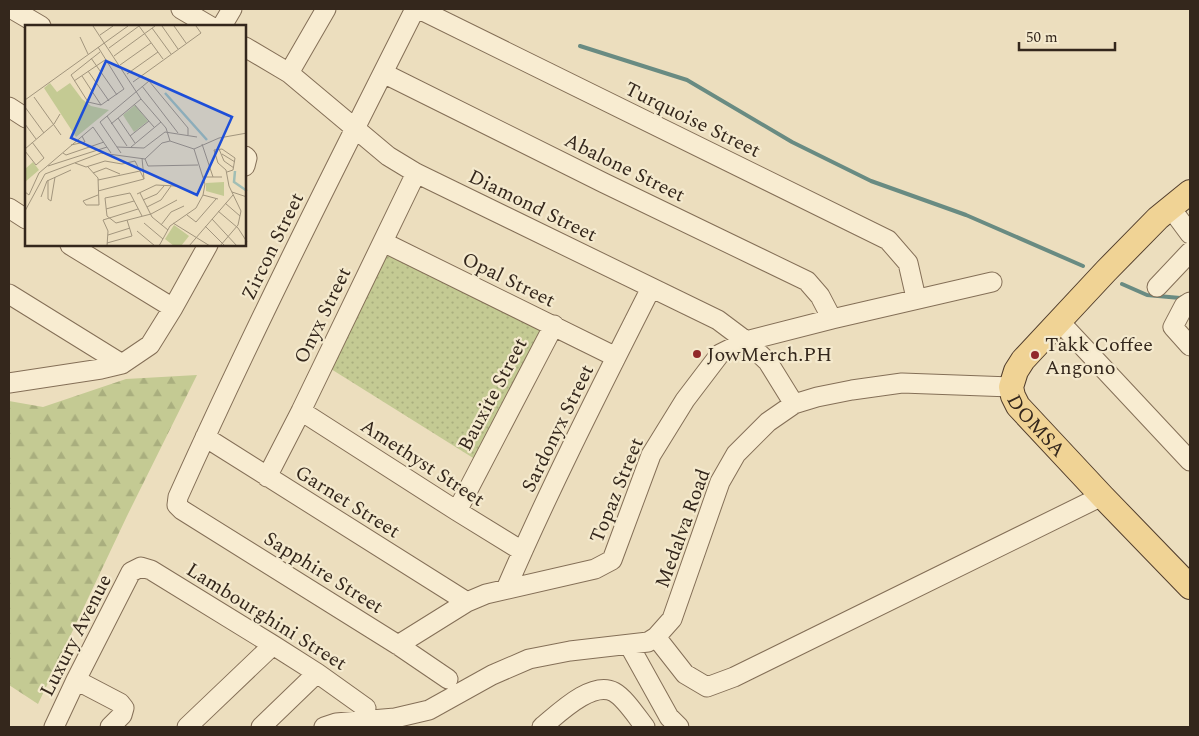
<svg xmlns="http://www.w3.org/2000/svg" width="1199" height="736" font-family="Spectral,serif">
  <defs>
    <pattern id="forest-firs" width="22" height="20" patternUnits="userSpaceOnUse" patternTransform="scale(1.25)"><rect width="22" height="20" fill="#c4ca93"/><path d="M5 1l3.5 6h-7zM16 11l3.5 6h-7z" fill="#a9ae7e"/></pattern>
    <pattern id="park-dots" width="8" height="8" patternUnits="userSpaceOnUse" patternTransform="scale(1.25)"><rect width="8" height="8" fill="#c4ca93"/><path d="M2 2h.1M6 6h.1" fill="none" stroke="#a9ae7e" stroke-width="1.8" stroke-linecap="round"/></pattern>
  </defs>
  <rect width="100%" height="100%" fill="#ecdebe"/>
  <!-- forest -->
  <path fill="url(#forest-firs)" d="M197,375L127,516L38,704L9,685V401L43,407L126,379Z"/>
  <!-- park -->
  <path fill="url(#park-dots)" d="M390,250L547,327L478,461L331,369Z"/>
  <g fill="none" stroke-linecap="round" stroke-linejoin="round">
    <!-- stream -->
    <path stroke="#698b82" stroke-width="4" d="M580,46L687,80L792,142L871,181L966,215L1083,266
      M1122,284L1147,295L1180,298L1182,297"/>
    <defs>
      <path id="minor" d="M12,9L41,26
        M181,9L210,26
        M415,9C334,170 252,332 178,497L177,505L182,510L398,645L448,679
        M419,9L888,240L908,263L916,298
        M222,26L232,9
        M245,47L289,73L388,156L416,173L718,320L746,341L768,362L794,404
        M289,73L326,9
        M383,73L604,183L807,281L820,296L832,319
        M9,107L26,118
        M245,156L247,158L245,166
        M1170,207L1190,234
        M9,208L26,219
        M383,242L616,357
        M70,245L173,308
        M1157,287L1190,252
        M9,294L122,364
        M1190,302L1184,306L1173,327L1190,346
        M1059,321L1190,461
        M9,383L101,369L122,364L150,345L173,308L208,245
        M301,411L457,511L522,551
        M205,437L467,602
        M267,477L301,411L416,173
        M457,511L554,325
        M506,589C550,487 601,387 651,288
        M656,637L685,674L707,687L734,677L1102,496
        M398,645L467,602L486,594L595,569L612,560L651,455L685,400L720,354L746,341L832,319L992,282
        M629,645L669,717L679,727
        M76,680L120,703L124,708L122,715L110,727
        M54,727L76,680L131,572L141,567L151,570L273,645L317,673L366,708
        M187,727L273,645
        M261,727L317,673
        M324,727L336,723L395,718L429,710L492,675L529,659L570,651L648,642L656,637L672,619L720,482L736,454L768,422L794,404L817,397L852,390L902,383L1011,387
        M542,727C558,714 592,680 614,692C625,698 637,717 645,727"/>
      <g id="major">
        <path id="s1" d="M1190,192L1158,218L1106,271L1023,360L1016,371L1011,387L1013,396L1018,406L1102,496L1190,587"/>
      </g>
    </defs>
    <!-- minor casing -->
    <use href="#minor" stroke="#846f57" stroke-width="21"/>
    <!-- major casing -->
    <use href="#major" stroke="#513d2c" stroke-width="26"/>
    <!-- minor -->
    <use href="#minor" stroke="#f8ecd1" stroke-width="19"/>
    <!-- major -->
    <use href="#major" stroke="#f0d395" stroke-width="24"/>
  </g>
  <!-- markers -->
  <g fill="#91292a" stroke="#f4e9cd" stroke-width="2">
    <circle cx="697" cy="354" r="5"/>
    <circle cx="1035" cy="355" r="5"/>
  </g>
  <g text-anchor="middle" stroke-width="4.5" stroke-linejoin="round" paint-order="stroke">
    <!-- street labels -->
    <g font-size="20" fill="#34271c" stroke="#f4e9cd">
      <text transform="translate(693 119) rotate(26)" y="7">Turquoise Street</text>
      <text transform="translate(625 167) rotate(26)" y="7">Abalone Street</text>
      <text transform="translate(533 205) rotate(26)" y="7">Diamond Street</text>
      <text transform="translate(272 246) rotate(-64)" y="7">Zircon Street</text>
      <text transform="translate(509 279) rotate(26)" y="7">Opal Street</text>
      <text transform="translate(322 315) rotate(-64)" y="7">Onyx Street</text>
      <text transform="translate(492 394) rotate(-62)" y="7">Bauxite Street</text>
      <text dy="7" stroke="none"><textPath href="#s1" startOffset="314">DOMSA</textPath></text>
      <text transform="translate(557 428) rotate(-64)" y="7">Sardonyx Street</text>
      <text transform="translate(423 462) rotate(33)" y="7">Amethyst Street</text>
      <text transform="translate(616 490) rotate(-68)" y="7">Topaz Street</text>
      <text transform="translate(348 501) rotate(32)" y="7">Garnet Street</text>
      <text transform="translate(682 528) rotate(-70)" y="7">Medalva Road</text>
      <text transform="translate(324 572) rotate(32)" y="7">Sapphire Street</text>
      <text transform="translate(267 616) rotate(32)" y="7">Lambourghini Street</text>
      <text transform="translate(75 635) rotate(-63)" y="7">Luxury Avenue</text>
    </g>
    <!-- poi labels -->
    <g font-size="20" fill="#34271c" stroke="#f4e9cd" text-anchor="start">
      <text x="1045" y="351">Takk Coffee<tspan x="1045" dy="23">Angono</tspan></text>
      <text x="707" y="361">JowMerch.PH</text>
    </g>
  </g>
  <!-- overview -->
  <g transform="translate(25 25)">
    <rect width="221" height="221" fill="#ecdebe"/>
    <path d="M149,200L164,211L156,221H149L140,214Z" fill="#c4ca93"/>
    <path d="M25,58L32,67L45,58L57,74L66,81L84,85L51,112L19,63ZM8,137L14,145L0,157V144ZM199,157V171L181,166V158Z" fill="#c4ca93"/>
    <path d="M110,80L123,96L109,107L98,90Z" fill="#c4ca93"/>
    <path fill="none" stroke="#a1beb5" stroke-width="2.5" d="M140,68L182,115M210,146L209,157L222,166"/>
    <path fill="none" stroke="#a2957d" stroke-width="1" d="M68,1L116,74L141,103L145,116M137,1L153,24M149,1L161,18M127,3L146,29M75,10L88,1M55,12L63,29M73,22L99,64L76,80L63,77L46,50L75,27M84,23L114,1L138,34M89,31L130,1M66,33L92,70M95,40L126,18M63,46L84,76M102,49L133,27M57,51L76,80M49,56L80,35M108,57L176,8L171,1M117,61L153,108M9,72L36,110M0,75L103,1M109,79L129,102M0,82L19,108M82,91L102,121M93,93L110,118M0,99L11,114M86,99L116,74M105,111L124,96M177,119L188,152M46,120L60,117L57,111M92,122L119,123L140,107L172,112M106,122L136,97M0,124L29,99L35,89M194,124L199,136L209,143M0,126L11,140L19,133L7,117M38,128L41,130L79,117M96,128L75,97L124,56L163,103V110M197,129L210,137M117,133L119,154M120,134L123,141L173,140M50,138L61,142L80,136L97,139L110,136L119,154M23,141L82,122M202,147L208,145L210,133M68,148L81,143L95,149M178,152H197M23,155V174L26,176L30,152M73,155L115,146M73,166L119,154M0,167L4,170L14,148L68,102L86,128M207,167L222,172M115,168L127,192L143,205M112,169L131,160L151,161M178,170L193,174M16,172L22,156L46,145M118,175L132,169L139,161M58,176L61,180H74L73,153L63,142M58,176L73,170M200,178L215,191M122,182L136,175L146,161M81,184L109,176M0,186L20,149L76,128L120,134L137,118L145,116L169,124M193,186L213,203L222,217M162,190L171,197L191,174M117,191L105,168L80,173L82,191L91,198L126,189L152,175M187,194L212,221M119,198L138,214M148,198L185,221M136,200L146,187L159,181M180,201L200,221M112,206L130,221M83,210L105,203M82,218L107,211L102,195M82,221L83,206L78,195L113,184M134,221L145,201L171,183L178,170L180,159L169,124L194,113L222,108M164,221L208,170M195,221L213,200L216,186L204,161L201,145L193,138L189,125L197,124L210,133"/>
    <path fill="#1d4ed8" fill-opacity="0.15" stroke="#1d4ed8" stroke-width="2.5" d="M81,36L207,92L172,170L46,113Z"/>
    <rect width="221" height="221" fill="none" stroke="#34271c" stroke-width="2.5"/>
  </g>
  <!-- border -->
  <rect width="1199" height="736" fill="none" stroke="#34271c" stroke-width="20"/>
  <!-- scale -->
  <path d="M1019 42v8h96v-8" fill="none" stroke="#34271c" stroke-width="2.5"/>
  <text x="1026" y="42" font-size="15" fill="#34271c" stroke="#f4e9cd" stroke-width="4" paint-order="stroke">50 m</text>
</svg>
